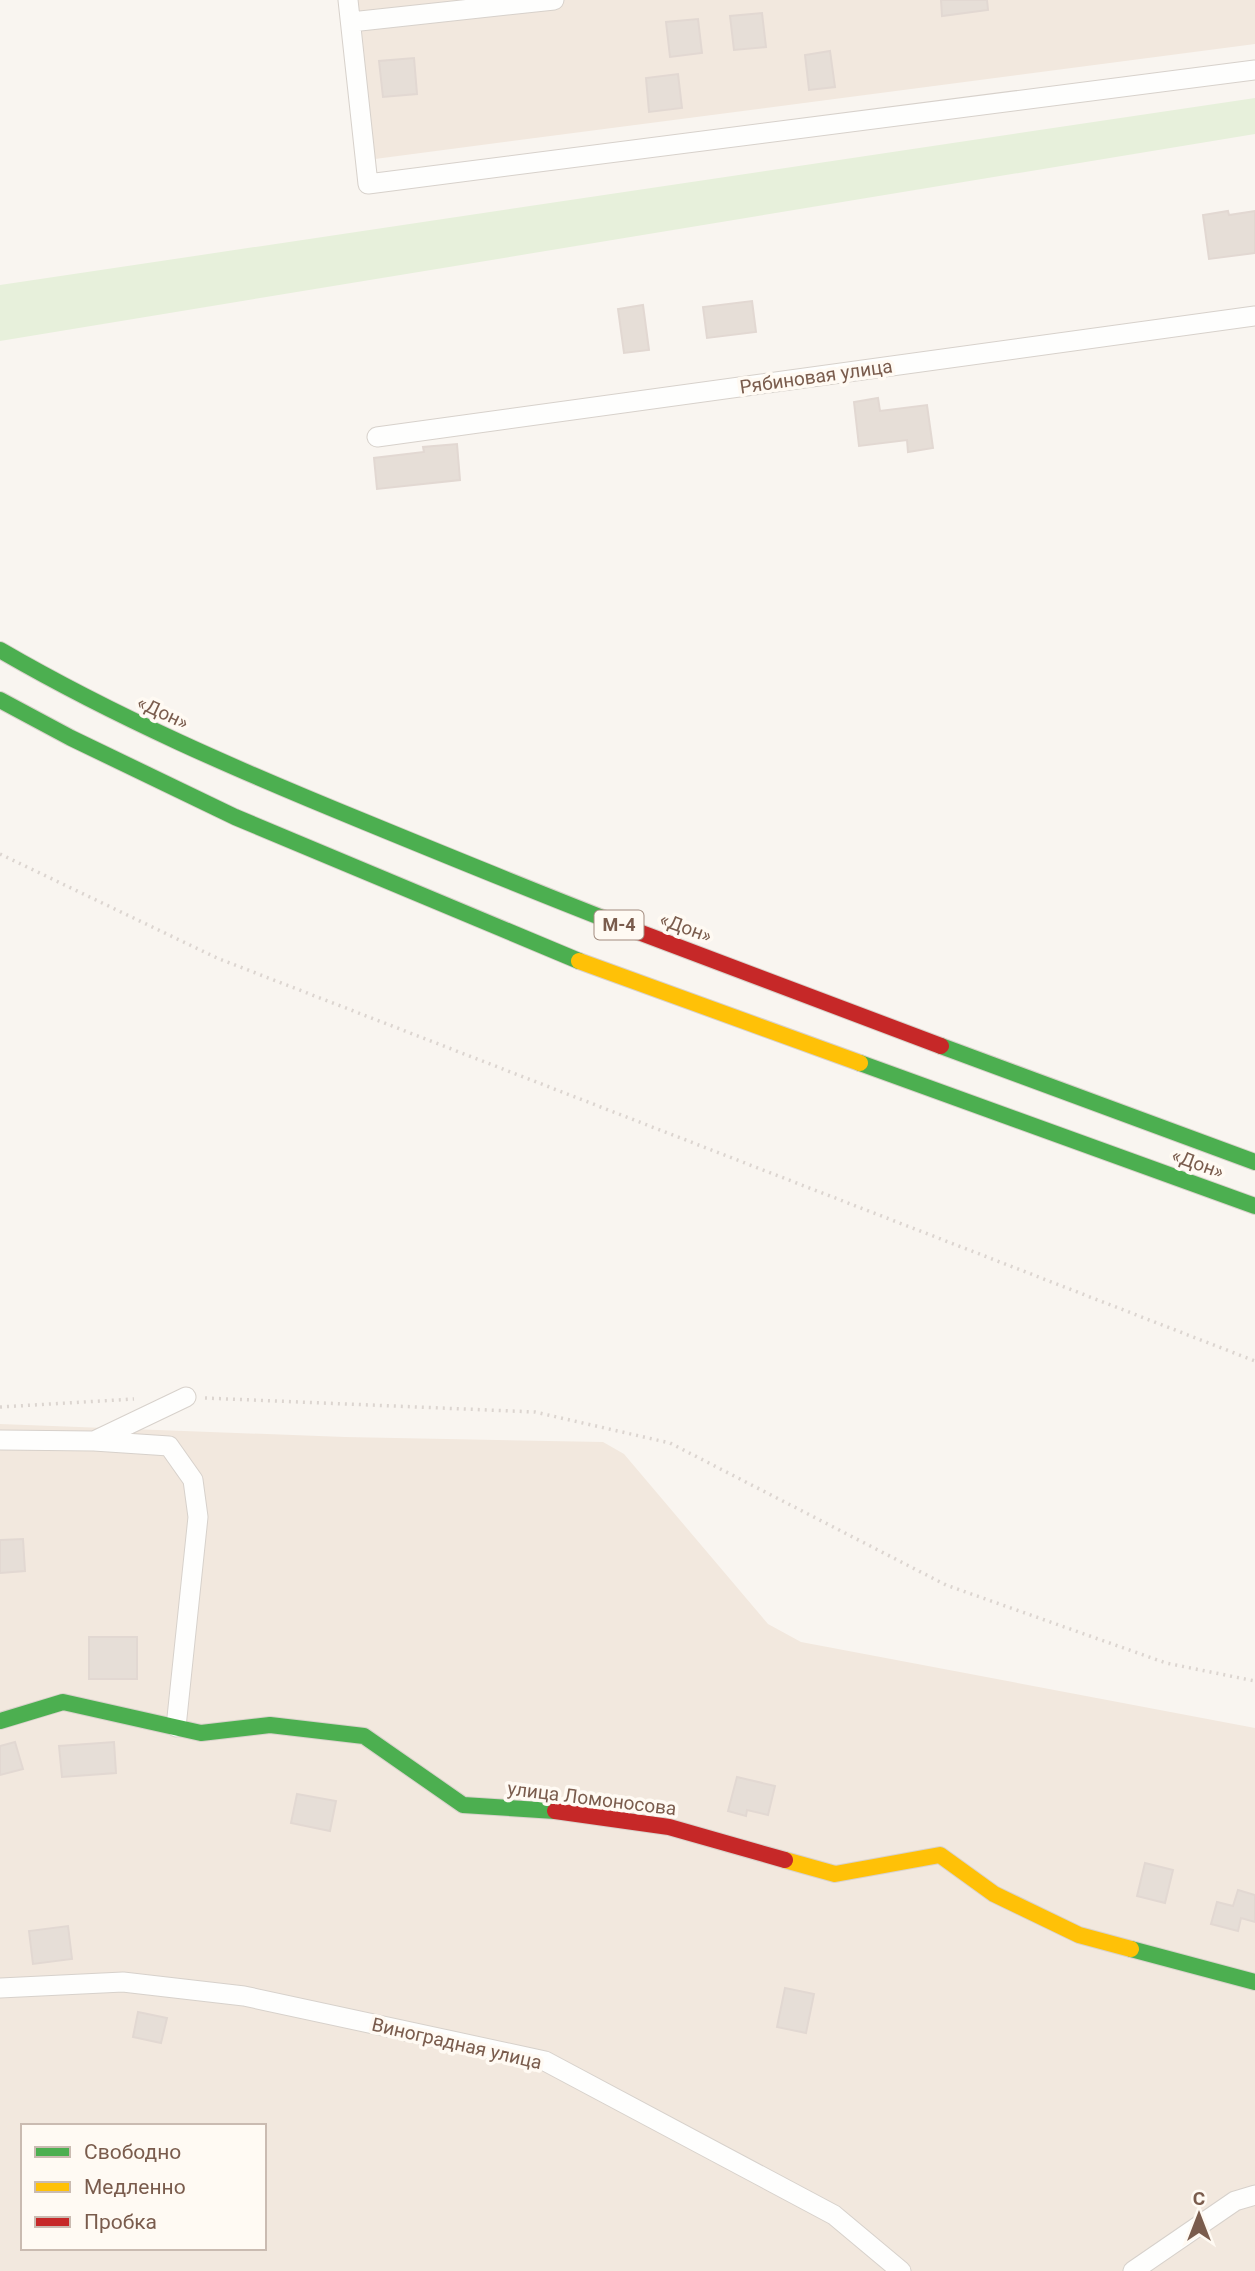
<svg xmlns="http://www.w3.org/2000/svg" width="1255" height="2271" font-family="Roboto,sans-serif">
  <rect width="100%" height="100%" fill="#f9f5f0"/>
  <!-- residential -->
  <path fill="#f2e8de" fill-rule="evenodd" d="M357,0H1255V44L375,159Z
    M0,1424L345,1437L603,1442L624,1454L768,1624L801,1642L1255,1728V2271H0ZM23,2126H264V2248H23Z"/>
  <!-- green -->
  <path fill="#e7f0db" d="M1255,98V134L0,341V285Z"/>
  <!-- building -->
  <path fill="#e6ded7" stroke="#e2d8d2" stroke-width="2" d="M941,0H987L988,10L942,16Z
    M762,13L766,47L734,50L730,16Z
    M698,19L702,53L670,57L666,22Z
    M830,51L835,87L809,90L805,55Z
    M414,58L417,94L383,97L379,61Z
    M678,74L682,108L649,112L646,78Z
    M1228,211L1229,215L1255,211V253L1209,259L1203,215Z
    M752,301L756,332L707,338L703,307Z
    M643,305L649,350L624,353L618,309Z
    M878,398L880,411L927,405L933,448L908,452L907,440L859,446L854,402Z
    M457,444L460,480L377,489L374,458L424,452L423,447Z
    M23,1539L25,1571L0,1573V1540Z
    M89,1637H137V1679H89Z
    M15,1742L23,1769L0,1775V1746Z
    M114,1742L116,1773L62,1777L59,1746Z
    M737,1777L775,1786L768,1815L747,1810L746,1816L728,1811Z
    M297,1794L336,1801L330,1831L291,1823Z
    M1145,1863L1173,1870L1165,1903L1137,1896Z
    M1238,1890L1255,1895V1922L1241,1918L1238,1931L1211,1924L1217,1902L1233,1906Z
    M68,1926L72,1959L33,1964L29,1931Z
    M785,1988L814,1994L806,2033L777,2027Z
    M138,2012L167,2018L161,2043L133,2037Z"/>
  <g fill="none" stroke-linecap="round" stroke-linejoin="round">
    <defs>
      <path id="street" d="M348,0L368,184L1255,70
        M351,22L554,0
        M377,437L1255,316
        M0,1440L94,1441L186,1397
        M94,1441L169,1446L193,1480L198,1517L176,1727
        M0,1988L123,1982L244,1996L545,2061L834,2215L901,2271
        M1133,2271L1235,2201L1255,2195"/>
      <path id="fast" d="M0,650C117,718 240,771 365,822C455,859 545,896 636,931
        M0,700L71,738L235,817L579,961
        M941,1046L1255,1162
        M860,1063L1255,1206
        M0,1721L63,1702L201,1733L270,1725L364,1736L463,1805L555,1811
        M1131,1949L1255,1982"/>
      <path id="slow" d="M579,961L860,1063
        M785,1860L835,1874L940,1855L994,1894L1079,1935L1131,1949"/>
      <path id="jam" d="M636,931L941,1046
        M555,1811L669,1827L785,1860"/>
    </defs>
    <!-- street casing -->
    <use href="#street" stroke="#d7d1cb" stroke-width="21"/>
    <!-- fast casing -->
    <use href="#fast" stroke="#d9d2cb" stroke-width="18"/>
    <!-- slow casing -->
    <use href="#slow" stroke="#d9d2cb" stroke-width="18"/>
    <!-- jam casing -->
    <use href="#jam" stroke="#d9d2cb" stroke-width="18"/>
    <!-- path -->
    <path stroke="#dcd5d0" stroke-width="3.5" stroke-dasharray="2 5" stroke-linecap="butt" d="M0,854L217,958L1255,1361
      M205,1398L535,1412L670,1443L946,1585L1166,1663L1255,1681
      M0,1407L134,1399"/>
    <!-- street -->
    <use href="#street" stroke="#fefefd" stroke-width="19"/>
    <!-- fast -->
    <use href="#fast" stroke="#4caf50" stroke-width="16"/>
    <!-- slow -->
    <use href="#slow" stroke="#ffc107" stroke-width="16"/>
    <!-- jam -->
    <use href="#jam" stroke="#c62828" stroke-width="16"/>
  </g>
  <g text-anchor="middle" stroke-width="7" stroke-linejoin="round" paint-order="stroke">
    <!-- shield labels -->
    <rect fill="#fffaf3" stroke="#a28b7f" stroke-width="2" x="594.5" y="910.5" width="49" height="29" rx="5"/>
    <g font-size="18" font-weight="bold" fill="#7a5c4d">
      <text x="619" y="931">М-4</text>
    </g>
    <!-- street labels -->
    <g font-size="19" fill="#7a5c4d" stroke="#fffaf3">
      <text transform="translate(816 376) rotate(-8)" y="7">Рябиновая улица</text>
      <text transform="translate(163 712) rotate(25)" y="7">«Дон»</text>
      <text transform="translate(686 927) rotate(20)" y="7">«Дон»</text>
      <text transform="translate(1198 1163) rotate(20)" y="7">«Дон»</text>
      <text transform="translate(592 1798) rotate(7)" y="7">улица Ломоносова</text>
      <text transform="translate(457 2043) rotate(13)" y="7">Виноградная улица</text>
    </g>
  </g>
  <!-- legend -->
  <rect x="21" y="2124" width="245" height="126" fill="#fffaf3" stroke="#cabbb1" stroke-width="2"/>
  <rect x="35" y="2147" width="35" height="10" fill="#4caf50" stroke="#cabbb1" stroke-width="2"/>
  <text x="84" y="2159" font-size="21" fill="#7a5c4d">Свободно</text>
  <rect x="35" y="2182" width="35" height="10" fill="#ffc107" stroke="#cabbb1" stroke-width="2"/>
  <text x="84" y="2194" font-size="21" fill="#7a5c4d">Медленно</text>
  <rect x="35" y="2217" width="35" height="10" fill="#c62828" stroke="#cabbb1" stroke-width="2"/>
  <text x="84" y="2229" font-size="21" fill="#7a5c4d">Пробка</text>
  <!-- north arrow -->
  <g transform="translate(1199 2215)" stroke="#fffaf3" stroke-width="5" paint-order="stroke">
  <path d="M0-5L12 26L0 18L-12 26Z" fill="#7a5c4d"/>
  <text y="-10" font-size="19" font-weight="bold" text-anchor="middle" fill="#7a5c4d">С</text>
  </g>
</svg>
